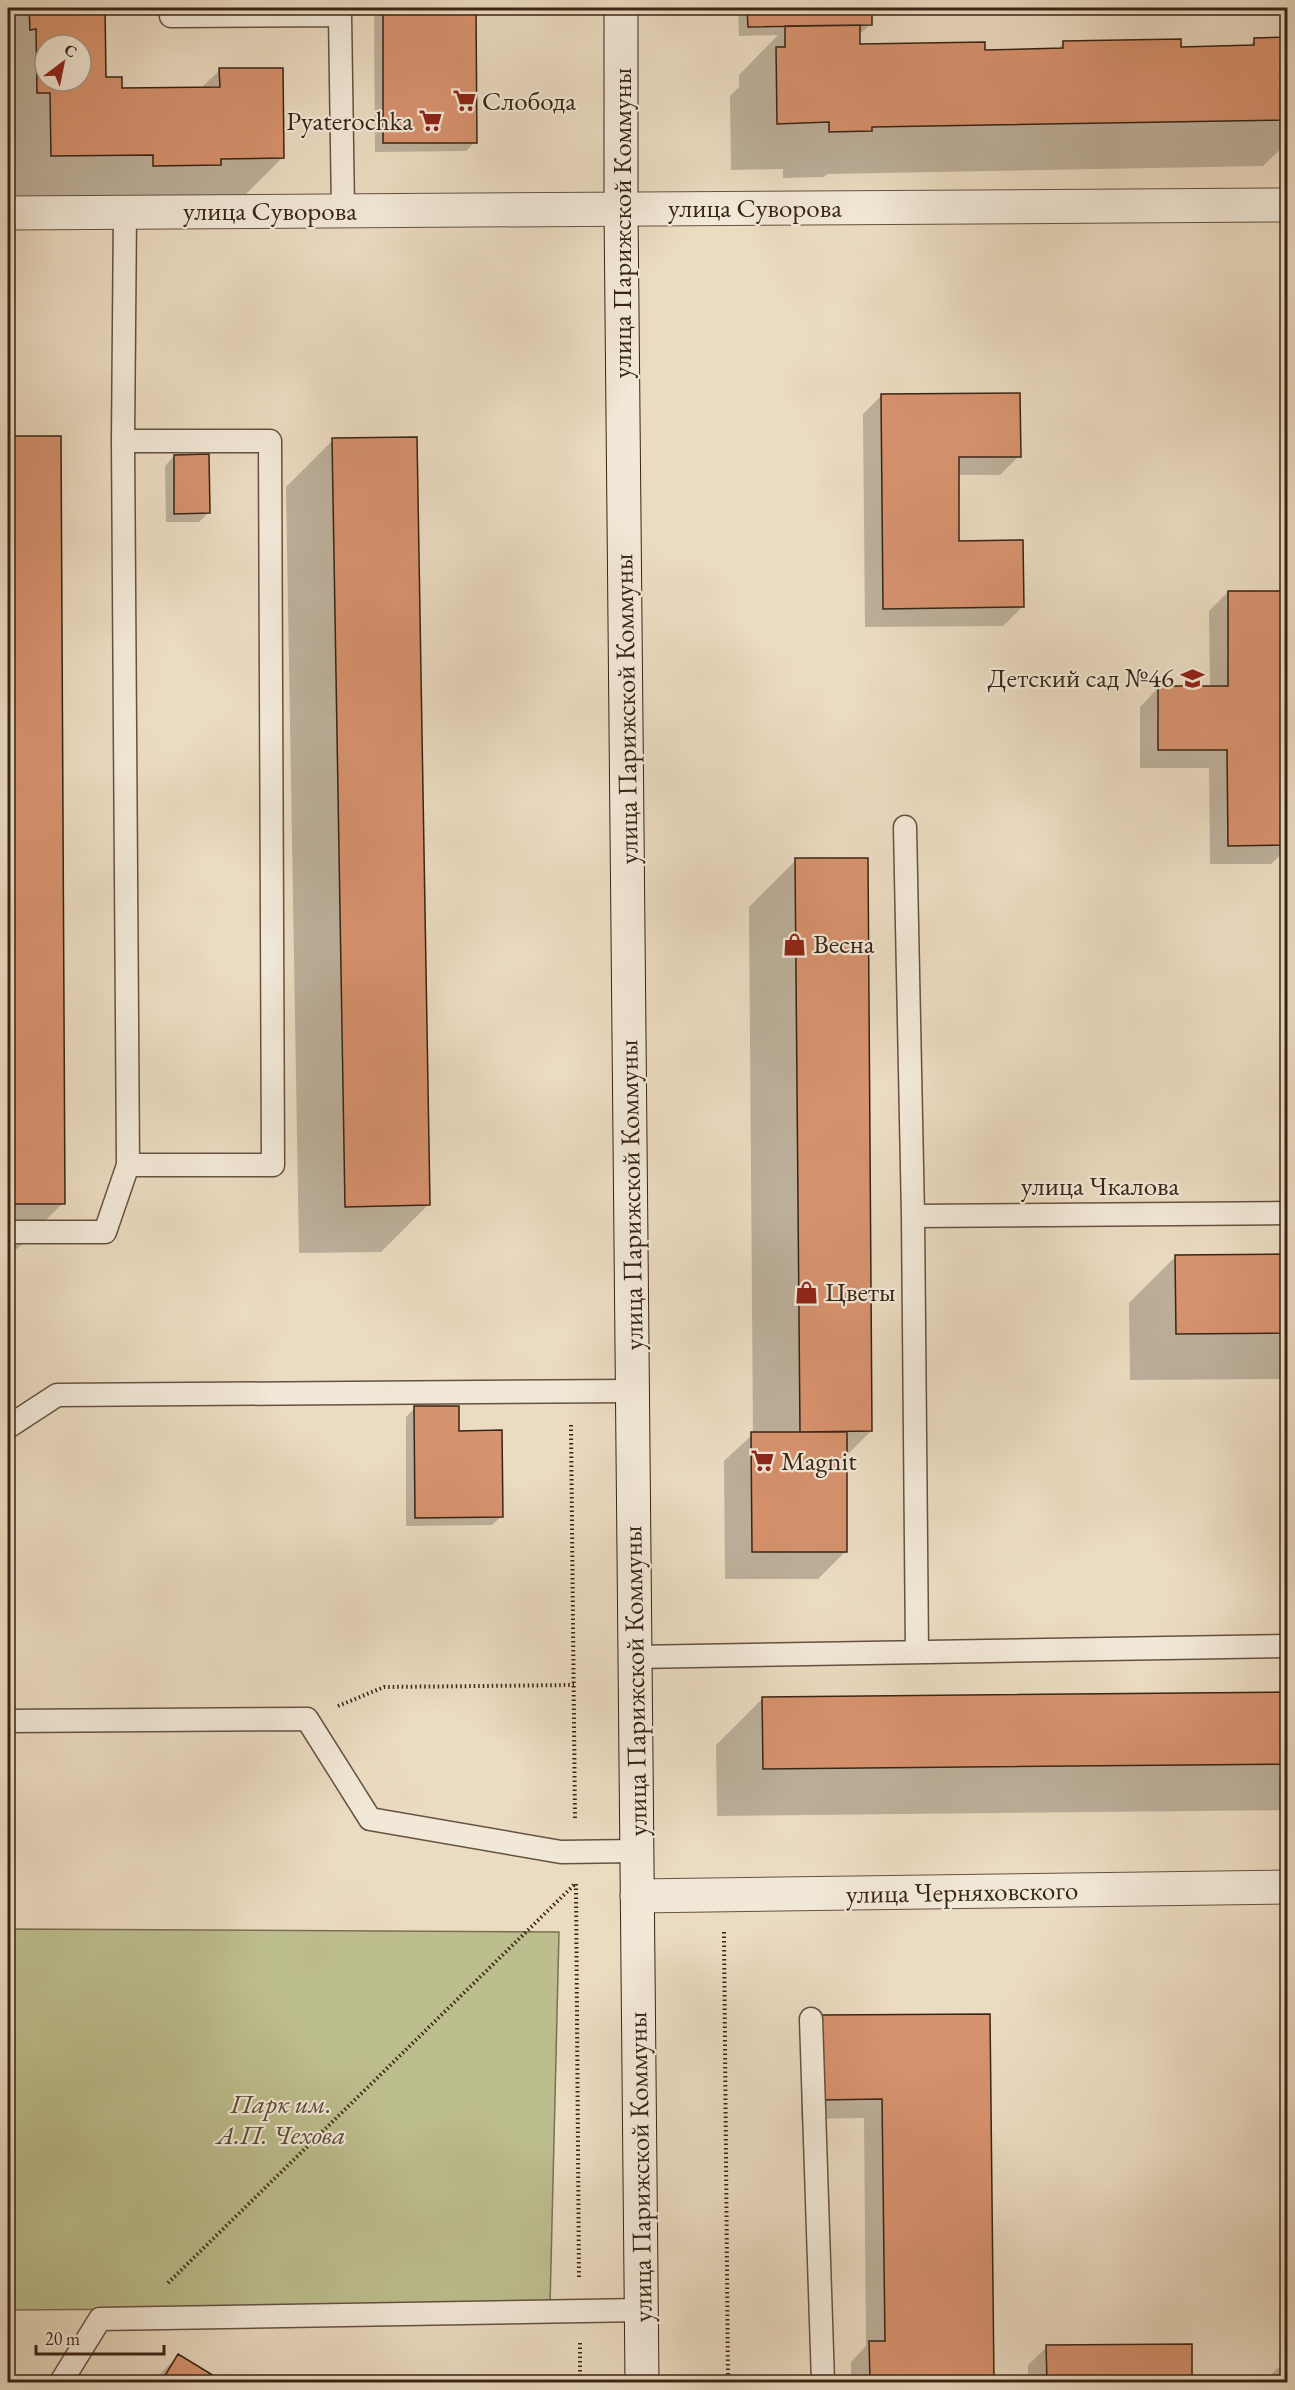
<svg xmlns="http://www.w3.org/2000/svg" width="1295" height="2390" font-family="'EB Garamond',serif">
  <rect width="100%" height="100%" fill="#ebdbc1"/>
  <filter id="stains"><feTurbulence type="fractalNoise" baseFrequency=".00333" numOctaves="4"/><feColorMatrix values="0 0 0 0 .2 0 0 0 0 .09 0 0 0 0 .02 0 0 0 .5 -.17"/></filter>
  <radialGradient id="worn" r=".72"><stop offset=".6" stop-color="#630" stop-opacity="0"/><stop offset="1" stop-color="#630" stop-opacity=".3"/></radialGradient>
  <!-- green -->
  <path fill="#bdbe8e" stroke="#7a7152" stroke-width="1.5" d="M8,1929L559,1932L550,2306L8,2310Z"/>
  <!-- shadow -->
  <path fill="#0003" fill-rule="evenodd" d="M8,8H103L104,79L120,89L201,88L220,70L283,157L236,204L8,202ZM45,45H81V81H45Z
    M374,8H475V142L466,151L375,152Z
    M738,8H870L871,24L861,33H859V46L983,51L1057,50L1064,42L1179,48L1247,47L1255,39H1288V142L1263,166L827,174L824,177L783,178V169L731,170L730,96L739,87V75L778,35L739,36Z
    M882,395L1019,456L1000,475H958V542L1022,607L1003,626L865,627L863,414Z
    M8,438H59L63,1203L16,1250H8Z
    M333,440L428,1205L381,1252L299,1253L286,487Z
    M174,456L208,513L199,522H166L165,466Z
    M1228,592H1288V848L1271,864H1210L1209,768H1140V707L1158,688L1210,687L1209,611Z
    M796,860L871,1431L846,1456V1551L818,1579H725L724,1461L753,1434L749,907Z
    M1176,1256H1288V1379L1130,1380L1129,1303Z
    M415,1408L502,1516L492,1525L406,1526V1417Z
    M1288,1693V1810L717,1816L716,1745L763,1698Z
    M988,2016L992,2382H851V2362L866,2346L864,2118L801,2119V2036Z
    M1190,2345V2382H1028V2365L1047,2347Z
    M178,2356L221,2382H152Z
    M1288,2358V2382H1267V2379Z"/>
  <!-- building -->
  <path fill="#d7926e" stroke="#382415" stroke-width="1.5" fill-rule="evenodd" d="M29,8H105L106,77H122V88L220,87L219,68H283L284,158L221,159V165L153,166V155L51,156L50,93H37L36,29L30,30ZM45,45H81V81H45Z
    M383,8H476L477,143H383Z
    M747,8H872V25L748,27Z
    M860,25V44L985,42V50L1063,48V41L1181,39V47L1254,45V38L1288,37V120L872,127V131L829,132V122L777,124L776,47H785V26Z
    M1020,393L1021,457H959V541L1023,540L1024,607L883,609L881,394Z
    M8,436H61L65,1204H8Z
    M417,437L430,1205L345,1207L332,438Z
    M209,454L210,513L174,514V455Z
    M1228,591H1288V845L1228,846L1227,750H1158V686H1228Z
    M795,858H868L872,1431L800,1432Z
    M1288,1254V1333L1176,1334L1175,1255Z
    M414,1406H459V1431L502,1430L503,1517L415,1518Z
    M751,1432H847V1552H752Z
    M1288,1692V1764L763,1769L762,1697Z
    M990,2014L994,2382H870L869,2341H885L882,2099L820,2100L819,2015Z
    M1192,2344V2382H1047L1046,2345Z
    M178,2354L224,2382H161Z"/>
  <g fill="none" stroke-linecap="round" stroke-linejoin="round">
    <defs>
      <path id="service" d="M171,8V16L340,15L343,210
        M123,441H270L273,1165H128L123,441L125,212
        M905,827L913,1216L917,1652
        M913,1216L1288,1213
        M8,1232H105L128,1165
        M8,1427L57,1395L633,1391
        M635,1657L1288,1646
        M8,1721L307,1719L370,1819L561,1852L637,1851
        M811,2019L823,2382
        M61,2382L100,2319L641,2310"/>
      <path id="minor" d="M637,1896L1288,1887"/>
      <path id="tertiary" d="M8,213L1288,205"/>
      <path id="secondary" d="M621,8V208L642,2382"/>
    </defs>
    <!-- service casing -->
    <use href="#service" stroke="#655240" stroke-width="25"/>
    <!-- minor casing -->
    <use href="#minor" stroke="#655240" stroke-width="35"/>
    <!-- tertiary casing -->
    <use href="#tertiary" stroke="#655240" stroke-width="35"/>
    <!-- secondary casing -->
    <use href="#secondary" stroke="#382415" stroke-width="35"/>
    <!-- path -->
    <path stroke="#382415" stroke-width="4" stroke-dasharray="1.5 3" stroke-linecap="butt" d="M571,1425L575,1820
      M338,1706L384,1687L574,1685
      M576,1884L579,2279
      M724,1932L728,2382
      M168,2283L574,1885
      M580,2343V2382"/>
    <!-- service -->
    <use href="#service" stroke="#f2e8d7" stroke-width="22"/>
    <!-- minor -->
    <use href="#minor" stroke="#f2e8d7" stroke-width="33"/>
    <!-- tertiary -->
    <use href="#tertiary" stroke="#f2e8d7" stroke-width="33"/>
    <!-- secondary -->
    <use href="#secondary" stroke="#f2e8d7" stroke-width="33"/>
  </g>
  <!-- icons -->
  <defs>
    <symbol id="supermarket-bare" viewBox="-9 -9 18 18"><path d="M-6-5.5h2.5l.6 2H6L4.5 2H-2.5L-4.4-4H-6ZM-1.5 3.2a1.3 1.3 0 1 0 .1 0ZM3 3.2a1.3 1.3 0 1 0 .1 0Z" fill="#8f2418" stroke="#f2e8d7" stroke-width="2.5" paint-order="stroke"/></symbol>
    <symbol id="school-bare" viewBox="-9 -9 18 18"><path d="M0-5L7-2L0 1L-7-2ZM-4 1L0 2.5L4 1V4Q0 6-4 4Z" fill="#8f2418" stroke="#f2e8d7" stroke-width="2.5" paint-order="stroke"/></symbol>
    <symbol id="shop-bare" viewBox="-9 -9 18 18"><path d="M-5-2.5h2.3a2.7 3.5 0 0 1 5.4 0H5L5.5 6h-11ZM-1.5-2.5h3a1.5 2.3 0 0 0-3 0Z" fill="#8f2418" stroke="#f2e8d7" stroke-width="2.5" paint-order="stroke"/></symbol>
  </defs>
  <g fill-rule="evenodd">
    <use href="#supermarket-bare" x="448" y="84" width="33" height="33"/>
    <use href="#supermarket-bare" x="414" y="104" width="33" height="33"/>
    <use href="#school-bare" x="1176" y="662" width="33" height="33"/>
    <use href="#shop-bare" x="778" y="928" width="33" height="33"/>
    <use href="#shop-bare" x="790" y="1276" width="33" height="33"/>
    <use href="#supermarket-bare" x="746" y="1444" width="33" height="33"/>
  </g>
  <g text-anchor="middle" stroke-width="4.5" stroke-linejoin="round" paint-order="stroke">
    <!-- poi labels -->
    <g font-size="27" fill="#382415" stroke="#f2e8d7" text-anchor="start">
      <text x="482" y="110">Слобода</text>
      <text x="413" y="130" text-anchor="end">Pyaterochka</text>
      <text x="1174" y="687" text-anchor="end">Детский сад №46</text>
      <text x="813" y="953">Весна</text>
      <text x="825" y="1301">Цветы</text>
      <text x="781" y="1470">Magnit</text>
    </g>
    <!-- street labels -->
    <g font-size="27" fill="#382415" stroke="#f2e8d7">
      <text x="755" y="217">улица Суворова</text>
      <text x="270" y="220">улица Суворова</text>
      <text transform="translate(622 223) rotate(-90)" y="9">улица Парижской Коммуны</text>
      <text transform="translate(626 709) rotate(-91)" y="9">улица Парижской Коммуны</text>
      <text x="1100" y="1195">улица Чкалова</text>
      <text transform="translate(631 1195) rotate(-91)" y="9">улица Парижской Коммуны</text>
      <text transform="translate(635 1681) rotate(-91)" y="9">улица Парижской Коммуны</text>
      <text transform="translate(962 1892) rotate(-1)" y="9">улица Черняховского</text>
      <text transform="translate(640 2167) rotate(-91)" y="9">улица Парижской Коммуны</text>
    </g>
    <!-- park labels -->
    <g font-size="27" font-style="italic" fill="#594a33" stroke="#f2e8d7">
      <text x="281" y="2113">Парк им.<tspan x="281" dy="31">А.П. Чехова</tspan></text>
    </g>
  </g>
  <!-- margin -->
  <rect width="1295" height="2390" fill="none" stroke="#ebdbc1" stroke-width="30"/>
  <rect x="9" y="9" width="1277" height="2372" fill="none" stroke="#382415" stroke-width="3"/>
  <rect x="15" y="15" width="1265" height="2360" fill="none" stroke="#382415" stroke-width="1.5"/>
  <!-- north arrow -->
  <g transform="translate(63 63) rotate(32)"><circle r="28" fill="#f2e8d7" stroke="#a89a89" stroke-width="1.5"/>
  <path d="M0-4.5L10 22L0 15L-10 22Z" fill="#8f2418"/>
  <text y="-9" font-size="16" font-weight="bold" text-anchor="middle" fill="#382415">С</text>
  </g>
  <!-- scale -->
  <path d="M36 2345v9h128v-9" fill="none" stroke="#382415" stroke-width="3"/>
  <text x="45" y="2345" font-size="18" fill="#382415" stroke="#f2e8d7" stroke-width="4.5" paint-order="stroke">20 m</text>
  <rect width="100%" height="100%" filter="url(#stains)"/>
  <rect width="100%" height="100%" fill="url(#worn)"/>
</svg>
